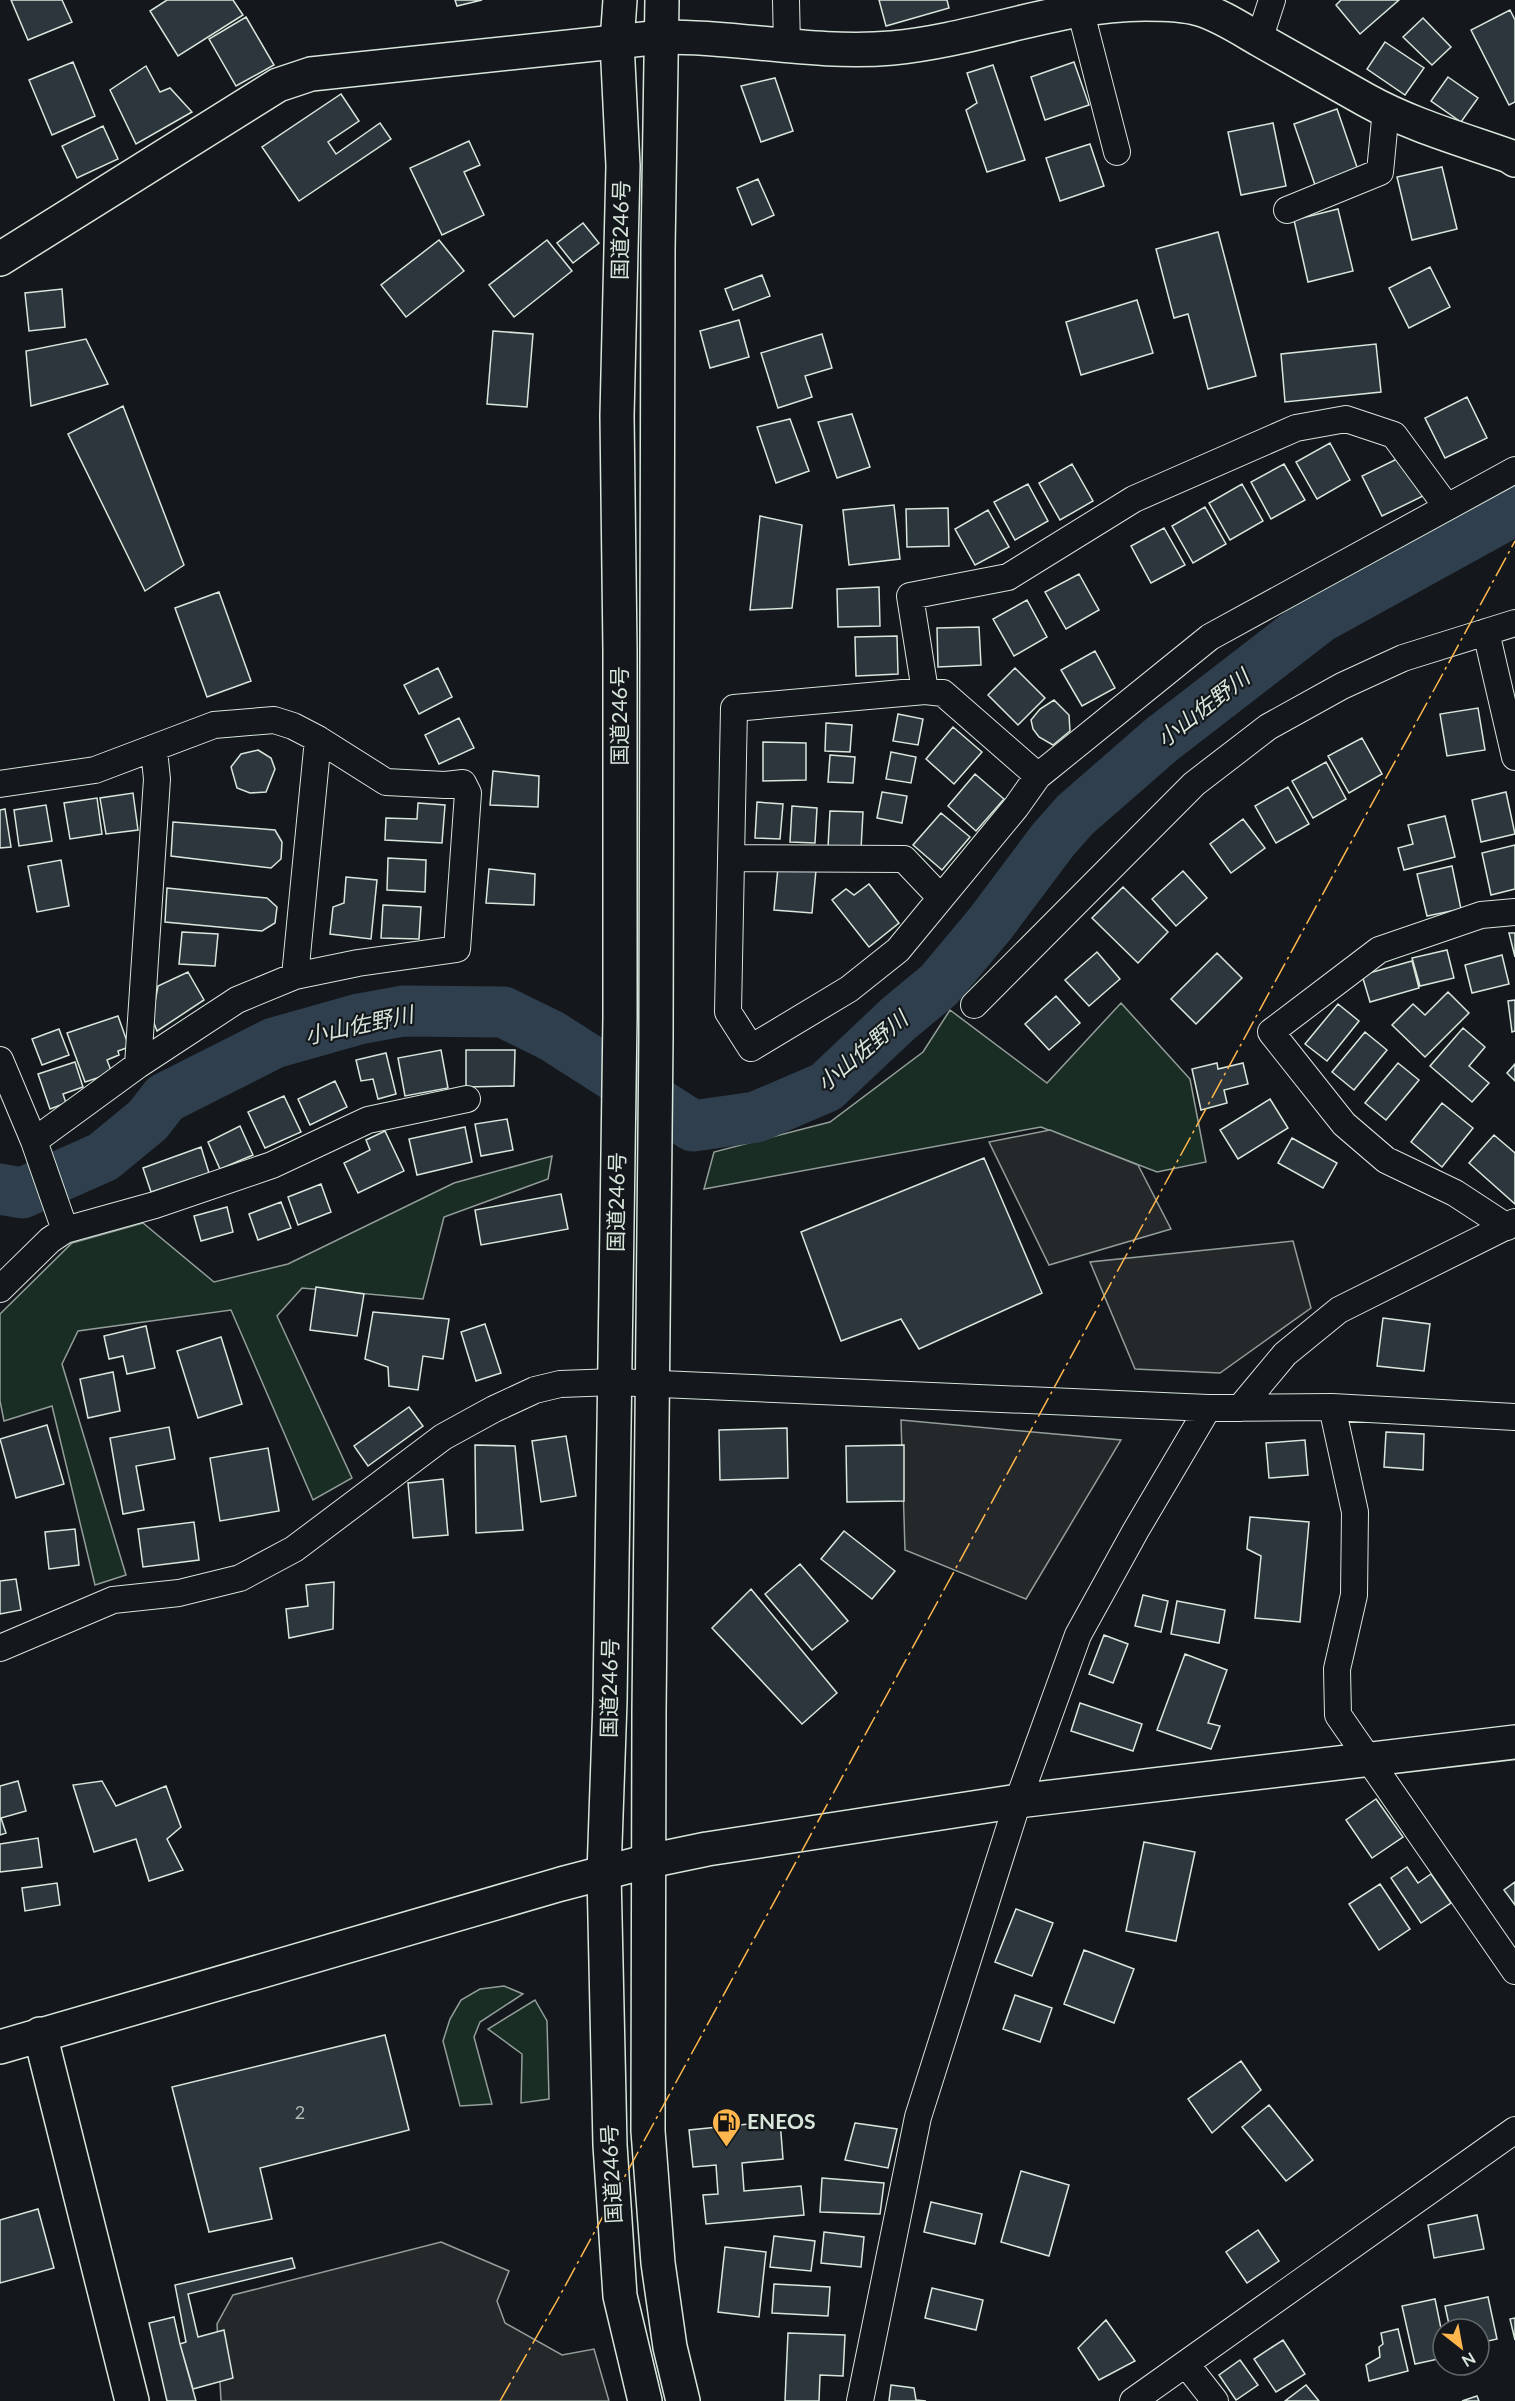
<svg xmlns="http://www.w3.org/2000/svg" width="1515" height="2401" font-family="Lato,'Noto Sans JP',sans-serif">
  <rect width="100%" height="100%" fill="#14181c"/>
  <!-- green -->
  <path fill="#1a2d24" stroke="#939e99" stroke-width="1.5" d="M1121,1003L1190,1079L1206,1162L1157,1172L1041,1127L704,1189L714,1152L830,1122L923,1052L950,1010L1047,1083Z
    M552,1156L548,1179L444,1217L423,1299L302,1288L277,1316L352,1478L313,1500L231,1310L78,1331L62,1364L126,1575L95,1585L52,1406L4,1421L0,1401V1314L72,1243L143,1223L214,1282L288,1264L454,1183Z
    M504,1986L523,1994L480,2022L474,2037L492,2104L460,2106L443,2041L450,2019L461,2000L480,1989Z
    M535,2000L547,2021L549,2099L521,2103L522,2054L488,2029Z"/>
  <!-- parking -->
  <path fill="#24282b" stroke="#939e99" stroke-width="1.5" d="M1050,1130L1138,1165L1171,1229L1049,1265L989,1142Z
    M1293,1241L1311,1308L1220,1373L1135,1369L1090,1262Z
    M901,1420L1121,1440L1026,1599L905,1550Z
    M441,2242L509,2271L497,2301L505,2323L562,2355L594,2349L609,2401H221L217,2324L233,2295Z"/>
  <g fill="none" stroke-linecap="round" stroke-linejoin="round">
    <!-- river -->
    <path stroke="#2f3f4d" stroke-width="51" d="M0,1189L22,1193L103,1157L148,1120L165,1098L274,1043L359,1019L403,1011L503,1012L552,1036L693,1126L756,1117L826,1087L898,1019L939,985L990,924L1053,840L1075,815L1161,740L1319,618L1515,510"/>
  </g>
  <!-- building -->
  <path fill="#2c363c" stroke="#d8e6dc" stroke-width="1.5" d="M11,0H62L72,22L28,40Z
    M167,0H233L243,15L178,56L150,11Z
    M455,0H482L457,6Z
    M879,0H947L949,8L886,26Z
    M1341,0H1399L1360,34L1336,5Z
    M1510,10L1515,20V102L1509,105L1471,30Z
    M246,17L274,65L236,86L209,39Z
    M1423,18L1451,47L1432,65L1403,37Z
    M1385,42L1424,68L1405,95L1367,69Z
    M73,62L95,116L52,135L29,80Z
    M1074,62L1089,105L1045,120L1031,77Z
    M993,65L1025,160L987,172L966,110L977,103L967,73Z
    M146,66L160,92L170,88L192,112L136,144L110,90Z
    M1448,77L1478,98L1461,122L1431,101Z
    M775,78L793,131L761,142L741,86Z
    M341,94L359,121L328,142L336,154L380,123L391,139L299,201L262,147Z
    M1337,109L1358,170L1315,185L1294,124Z
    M1273,123L1286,186L1241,195L1228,132Z
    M103,126L118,159L77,178L62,146Z
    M469,141L480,165L464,172L484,215L442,235L410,168Z
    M1090,144L1104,186L1060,201L1046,158Z
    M1442,167L1457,229L1412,240L1397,177Z
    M758,179L774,215L752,225L737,188Z
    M1338,209L1353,271L1308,282L1294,220Z
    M583,223L599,243L573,263L557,243Z
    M1218,232L1256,376L1208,389L1188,314L1174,318L1156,249Z
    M439,240L464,271L406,317L381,285Z
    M547,240L572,271L514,317L489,285Z
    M1430,267L1450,307L1409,328L1389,288Z
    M762,275L770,296L733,310L725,289Z
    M62,289L65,327L29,331L25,293Z
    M1137,300L1153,353L1081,375L1066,322Z
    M739,320L749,357L710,368L700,331Z
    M493,331L533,334L527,407L487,404Z
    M822,334L832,368L805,376L812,397L778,408L761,353Z
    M86,339L108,384L31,406L26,351Z
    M1376,344L1381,392L1285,402L1281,354Z
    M1467,397L1487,438L1445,458L1425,418Z
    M123,406L184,565L145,591L68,434Z
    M852,414L870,467L837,478L818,422Z
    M790,419L809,471L776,483L757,427Z
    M1330,443L1350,480L1317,499L1296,462Z
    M1403,456L1423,496L1382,516L1362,476Z
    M1072,464L1093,501L1060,520L1039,483Z
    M1284,464L1305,500L1271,519L1251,482Z
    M1028,484L1048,521L1015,540L994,502Z
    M1242,484L1263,521L1230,540L1209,503Z
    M894,505L900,559L849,565L843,510Z
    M1205,507L1226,544L1193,563L1172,526Z
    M948,508L949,546L907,547L906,509Z
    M988,510L1009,547L975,565L955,529Z
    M760,516L802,525L792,608L750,610Z
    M1164,528L1185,565L1151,583L1131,546Z
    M1079,574L1099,610L1066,629L1045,592Z
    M879,587L880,626L838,627L837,589Z
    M219,592L251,681L207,697L175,608Z
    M1027,600L1047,637L1014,656L993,619Z
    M979,627L981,665L938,667L937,628Z
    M897,636L898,674L856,676L855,637Z
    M1095,651L1115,688L1082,706L1061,670Z
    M438,668L452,697L419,714L404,685Z
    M1015,668L1045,698L1018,725L988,695Z
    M1054,700L1069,715L1070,731L1053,745L1039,737L1033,729L1031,720L1040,709Z
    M1478,708L1485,750L1447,756L1440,714Z
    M898,714L923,719L918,745L893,741Z
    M459,718L474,748L439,764L425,735Z
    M826,723L852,725L850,752L825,751Z
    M953,727L982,752L954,784L926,759Z
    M1362,738L1382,774L1349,793L1328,756Z
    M763,742L806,743V780L763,781Z
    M258,750L271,758L275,769L266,792L250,793L237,788L231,767L241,754Z
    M891,752L916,757L911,783L886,779Z
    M830,755L855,757L853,783L828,782Z
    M1326,762L1346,799L1313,818L1292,781Z
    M493,771L539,776L538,807L490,805Z
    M975,774L1004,799L976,831L948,806Z
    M1288,787L1309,824L1276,843L1255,806Z
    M882,792L907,796L902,823L877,818Z
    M1506,792L1515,834L1481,842L1472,800Z
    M133,793L138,830L106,834L100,798Z
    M97,798L102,834L70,839L64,803Z
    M757,802L783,804L780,839L755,838Z
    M418,803L445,805L442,843L385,840L386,818L417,819Z
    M46,805L52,841L19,846L14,810Z
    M792,806L817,808L815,843L790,842Z
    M5,809L11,847L0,848V810Z
    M830,811L863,812L861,849L828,847Z
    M941,813L970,837L942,870L913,845Z
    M1445,816L1455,857L1404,870L1398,848L1413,844L1408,825Z
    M1243,819L1265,848L1231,873L1210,844Z
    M173,822L275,830L282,842L281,859L271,868L171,856Z
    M1515,845V889L1491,895L1482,853Z
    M388,858L426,860L425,892L387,890Z
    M61,860L69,906L37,912L28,866Z
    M1452,866L1461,909L1427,916L1417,874Z
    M778,867L816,870L812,913L774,910Z
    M489,869L535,874L534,905L486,903Z
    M1183,871L1207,898L1176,926L1152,899Z
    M346,877L377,880L371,939L330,934L333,907L344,903Z
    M869,884L899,923L869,947L832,900L846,889L854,895Z
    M1123,887L1168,932L1138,963L1092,918Z
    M167,888L267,898L277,907L275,923L262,931L165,922Z
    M383,905L421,907L419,939L381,938Z
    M182,932L218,934L215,966L179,964Z
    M1509,933H1515V957Z
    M1447,950L1454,978L1420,986L1412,958Z
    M1097,952L1120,979L1089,1006L1065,980Z
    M1217,953L1242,978L1196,1024L1171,999Z
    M1502,955L1509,984L1472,993L1465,965Z
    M1412,961L1419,988L1370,1002L1362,975Z
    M188,972L204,1000L157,1031L152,1018L158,986Z
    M1448,992L1469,1013L1425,1057L1392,1025L1413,1004L1425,1015Z
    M1056,996L1080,1023L1049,1050L1025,1024Z
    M1515,1000V1031L1512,1032L1508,1001Z
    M1338,1004L1359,1021L1327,1061L1305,1044Z
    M118,1016L129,1047L118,1051L119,1055L107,1060L112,1073L85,1082L67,1033Z
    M1463,1028L1485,1047L1469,1066L1489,1083L1472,1102L1430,1066Z
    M59,1029L69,1055L42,1065L32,1039Z
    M1365,1032L1387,1050L1354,1090L1332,1072Z
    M441,1050L448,1088L405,1096L398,1058Z
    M466,1050H515L514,1086L466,1087Z
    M386,1053L396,1094L378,1099L373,1079L361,1081L356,1060Z
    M75,1062L83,1087L63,1094L66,1103L50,1109L38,1074Z
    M1217,1063L1218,1069L1243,1063L1248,1084L1224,1090L1227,1103L1201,1110L1192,1069Z
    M1398,1063L1419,1080L1386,1120L1365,1103Z
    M1515,1064V1081L1507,1073Z
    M335,1081L347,1107L310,1125L298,1099Z
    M284,1096L301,1132L265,1148L248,1112Z
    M1270,1099L1288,1128L1238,1159L1220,1130Z
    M1442,1103L1473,1128L1442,1167L1411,1142Z
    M507,1119L513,1150L481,1156L475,1124Z
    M240,1126L253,1155L220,1169L208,1142Z
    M465,1127L472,1162L417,1175L409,1139Z
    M385,1131L404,1171L358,1193L344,1163L370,1150L366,1140Z
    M1494,1135L1515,1153V1204L1469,1163Z
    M1292,1138L1337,1163L1323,1188L1278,1163Z
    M201,1147L209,1173L151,1192L143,1168Z
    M984,1158L1042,1293L919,1349L901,1319L841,1341L801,1232Z
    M321,1184L331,1212L298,1225L288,1197Z
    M561,1194L568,1229L481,1245L475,1210Z
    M281,1202L291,1228L258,1240L249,1214Z
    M227,1207L233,1232L201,1241L194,1216Z
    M316,1287L364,1294L357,1336L310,1330Z
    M373,1312L449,1319L443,1359L423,1356L418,1390L389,1386L388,1367L365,1359Z
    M1383,1318L1430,1324L1424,1371L1377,1366Z
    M485,1324L501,1373L476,1381L461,1332Z
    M146,1326L155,1368L127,1374L123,1356L109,1359L104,1336Z
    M221,1337L242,1404L198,1418L177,1351Z
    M113,1372L120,1411L88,1418L80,1379Z
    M409,1407L423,1426L368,1466L354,1446Z
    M47,1425L64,1484L16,1498L0,1439Z
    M169,1427L175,1459L136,1466L144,1510L123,1514L110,1438Z
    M787,1428L788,1478L720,1480L719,1430Z
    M1386,1432L1424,1434L1423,1470L1384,1467Z
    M566,1436L576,1496L541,1502L532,1441Z
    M1305,1440L1308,1475L1269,1478L1266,1443Z
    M475,1445L515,1446L523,1530L476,1533Z
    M904,1445V1501L847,1502L846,1446Z
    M268,1448L279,1511L220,1521L210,1458Z
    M443,1479L448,1535L413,1538L408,1483Z
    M1250,1517L1309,1522L1300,1622L1255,1618L1261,1556L1247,1549Z
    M194,1522L199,1560L143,1567L138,1529Z
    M75,1529L79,1565L49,1569L45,1532Z
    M844,1531L895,1571L872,1599L821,1559Z
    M800,1564L848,1621L812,1650L765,1594Z
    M16,1579L21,1610L0,1614V1581Z
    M334,1582L333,1629L289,1638L286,1609L308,1606L306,1585Z
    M751,1589L837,1693L802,1724L712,1628Z
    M1143,1595L1168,1601L1161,1632L1135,1626Z
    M1177,1601L1225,1610L1219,1643L1171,1634Z
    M1104,1635L1128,1644L1113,1683L1089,1674Z
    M1185,1654L1227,1670L1208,1723L1220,1726L1211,1749L1157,1730Z
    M1080,1703L1142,1724L1133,1751L1071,1731Z
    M18,1781L26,1811L1,1818L6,1833L0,1835V1786Z
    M102,1781L116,1806L166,1786L181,1827L167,1839L183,1870L149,1881L136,1839L94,1852L73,1785Z
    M1376,1799L1403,1837L1372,1858L1346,1820Z
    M38,1838L42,1867L0,1872V1844Z
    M1144,1842L1195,1852L1176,1941L1126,1931Z
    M1407,1867L1418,1883L1431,1874L1451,1903L1421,1923L1391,1878Z
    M1515,1882V1905L1504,1890Z
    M57,1883L60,1905L25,1911L22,1888Z
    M1380,1884L1410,1929L1379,1950L1349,1904Z
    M1016,1909L1053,1923L1032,1976L995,1962Z
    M1084,1950L1134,1969L1114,2023L1064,2004Z
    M1015,1995L1052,2008L1040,2042L1003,2029Z
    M385,2035L409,2130L260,2168L272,2219L209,2232L172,2087Z
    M1241,2061L1261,2090L1212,2133L1188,2099Z
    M1269,2105L1313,2160L1286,2181L1242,2127Z
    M780,2121L783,2159L742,2163L744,2191L801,2186L804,2215L706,2224L703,2195L718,2194L716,2165L693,2167L689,2130Z
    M855,2123L897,2129L888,2168L845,2160Z
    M1021,2171L1069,2185L1049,2256L1001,2242Z
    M822,2178L884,2183L880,2214L820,2212Z
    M931,2202L982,2214L975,2244L924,2232Z
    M38,2209L54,2268L0,2283V2220Z
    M1477,2215L1484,2249L1434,2258L1428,2225Z
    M1258,2230L1279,2261L1247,2283L1226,2252Z
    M824,2232L864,2237L861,2267L821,2263Z
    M774,2236L815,2241L811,2271L770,2267Z
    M725,2247L766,2252L759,2317L718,2312Z
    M292,2258L295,2268L188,2294L198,2337L224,2330L233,2378L193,2389L180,2344L186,2342L175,2285Z
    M774,2284L830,2287L828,2316L772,2313Z
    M932,2288L983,2300L976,2330L925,2318Z
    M1488,2297L1497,2339L1479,2343V2329H1450L1445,2306Z
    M1435,2299L1443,2338V2358L1415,2364L1402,2306Z
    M174,2317L180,2344L196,2401H167L149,2323Z
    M1515,2318V2340L1510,2319Z
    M1106,2320L1135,2361L1099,2380L1078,2348Z
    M1398,2329L1408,2371L1369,2381L1366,2365L1380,2357L1379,2347L1383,2344L1381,2333Z
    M788,2333L845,2335L843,2376L820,2375L819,2401H785Z
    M1283,2340L1305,2374L1276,2392L1254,2359Z
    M1240,2360L1258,2385L1236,2400L1219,2375Z
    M891,2385L914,2388L916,2400L926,2401H889Z
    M1306,2385L1319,2401H1285Z
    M1477,2396L1479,2401H1462Z"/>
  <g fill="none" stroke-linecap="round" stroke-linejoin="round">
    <defs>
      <path id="street" d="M786,0L787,46
        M1080,9L1117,152
        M1259,40L1272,0
        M1287,210L1380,172L1386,109
        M1486,632L1515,757
        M925,691L910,596L1008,577L1134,499L1296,428L1346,419L1394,435L1447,507
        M1038,776L943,693L925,691L734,708L728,1012L751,1048L849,989L898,950L1016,807L1038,776L1210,637L1515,470
        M0,784L95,770L214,725L274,720L293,726L318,739L386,782L445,785L463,783L468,793L457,949L358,963L295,976L237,1000L138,1065L34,1141
        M731,858L904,859L941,898
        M295,976L318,739
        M974,1005L1194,784L1268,727L1342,686L1403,658L1515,623
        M0,1060L34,1141L65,1230
        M138,1065L157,779L154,750
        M1507,1227L1455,1193L1386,1160L1344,1124L1271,1032L1379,950L1481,915L1515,912
        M0,1289L50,1240L65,1230L155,1205L272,1165L368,1120L467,1099
        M1332,1407L1355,1512L1354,1595L1337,1669L1338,1715L1515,1971
        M1240,1408L1285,1354L1339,1310L1515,1222
        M0,1648L113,1600L179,1593L240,1578L294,1549L443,1437L494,1409L535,1390L560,1384L615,1382L1208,1408L1332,1407L1515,1417
        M1186,2364L1215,2401
        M860,2401L918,2117L1018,1801L1078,1635L1136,1530L1208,1408
        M1133,2401L1515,2130"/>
      <path id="secondary" d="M0,259L278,85L311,74L662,37C739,36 815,55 892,48C978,40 1059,4 1145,4C1162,4 1183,4 1199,9C1220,15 1241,29 1260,40C1295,60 1331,80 1366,100C1411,125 1461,139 1509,156L1515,160
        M40,2034L132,2401
        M0,2047L561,1884L649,1861L707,1849L1018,1801L1515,1742"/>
      <path id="highway" d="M620,0L617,42L623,166L617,416L620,650V1017L610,1701L604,1873L610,2145L620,2296L645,2401
        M662,0L658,249L656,1038L649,1712L648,2131L658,2263L670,2347L683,2401"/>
    </defs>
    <!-- street casing -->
    <use href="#street" stroke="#d8e6dc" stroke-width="28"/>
    <!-- secondary casing -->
    <use href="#secondary" stroke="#d8e6dc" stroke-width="36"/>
    <!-- highway casing -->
    <use href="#highway" stroke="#d8e6dc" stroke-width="36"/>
    <!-- street -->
    <use href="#street" stroke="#14181c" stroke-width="26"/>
    <!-- secondary -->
    <use href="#secondary" stroke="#14181c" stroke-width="33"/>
    <!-- highway -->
    <use href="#highway" stroke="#14181c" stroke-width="33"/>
    <!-- power -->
    <path stroke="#ffb74d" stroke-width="1.5" stroke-dasharray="21 4.5 3 4.5" stroke-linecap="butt" d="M500,2401L558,2299L1515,541"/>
  </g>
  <!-- icons -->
  <defs>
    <symbol id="fuel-pin" viewBox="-11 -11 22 30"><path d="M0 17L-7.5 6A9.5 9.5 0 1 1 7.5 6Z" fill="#ffb74d" stroke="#14181c"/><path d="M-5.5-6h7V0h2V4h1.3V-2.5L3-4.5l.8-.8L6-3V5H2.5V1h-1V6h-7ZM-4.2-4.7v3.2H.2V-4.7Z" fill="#111"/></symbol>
  </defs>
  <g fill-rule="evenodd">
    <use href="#fuel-pin" x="710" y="2106" width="33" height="45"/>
  </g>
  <g text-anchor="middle" stroke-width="4.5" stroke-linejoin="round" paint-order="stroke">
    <!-- number labels -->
    <g font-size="18" fill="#adbab4">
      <text x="300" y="2119">2</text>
    </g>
    <!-- street labels -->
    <g font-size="21" fill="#d8e6dc" stroke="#14181c">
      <text transform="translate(621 230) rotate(-89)" y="7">国道246号</text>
      <text transform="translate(620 716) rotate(-90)" y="7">国道246号</text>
      <text transform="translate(617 1202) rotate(-89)" y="7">国道246号</text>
      <text transform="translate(610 1688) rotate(-89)" y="7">国道246号</text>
      <text transform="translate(612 2174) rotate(-93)" y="7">国道246号</text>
    </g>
    <!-- poi labels -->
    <g font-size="21" font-weight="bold" fill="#d8e6dc" stroke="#14181c" text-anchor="start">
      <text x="747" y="2129">ENEOS</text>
    </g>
    <!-- water labels -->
    <g font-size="22" font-style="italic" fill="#d8e6dc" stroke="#14181c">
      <text transform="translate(1203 708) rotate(-38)" y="8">小山佐野川</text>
      <text transform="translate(359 1025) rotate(-12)" y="8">小山佐野川</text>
      <text transform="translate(862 1051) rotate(-40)" y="8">小山佐野川</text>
    </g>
  </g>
  <!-- north arrow -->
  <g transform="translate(1461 2347) rotate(149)"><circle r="28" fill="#14181c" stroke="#626a69" stroke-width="1.5"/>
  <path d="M0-4.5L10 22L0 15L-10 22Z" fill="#ffb74d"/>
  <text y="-9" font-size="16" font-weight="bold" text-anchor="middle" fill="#d8e6dc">N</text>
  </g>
</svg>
